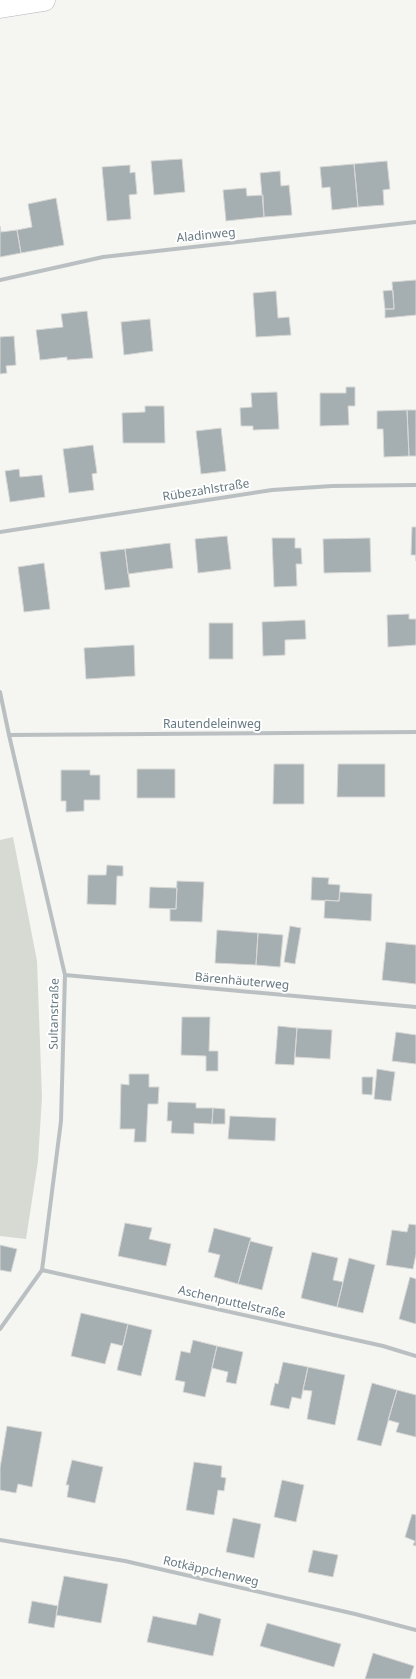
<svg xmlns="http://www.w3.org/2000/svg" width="416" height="1679" font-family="'Noto Sans',sans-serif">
  <rect width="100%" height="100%" fill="#f5f5f2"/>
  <!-- green -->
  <path fill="#d6dad2" d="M13,837L37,961L42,1097L38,1161L26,1239L0,1236V840Z"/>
  <!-- building -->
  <path fill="#a5aeb1" stroke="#d7d7d5" d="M182,159L185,192L154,195L151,161Z
    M387,161L390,189L383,190L384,205L358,207L354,164Z
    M354,164L358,207L332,210L330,187L322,188L320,167Z
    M130,165V173L135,172L137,194L129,195L131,219L107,221L102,167Z
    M280,171L281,186L289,185L292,215L264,217L260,173Z
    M246,188L247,196L263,195L264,217L226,221L223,190Z
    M56,198L64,245L21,253L17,230L32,227L28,204Z
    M0,226L1,232L17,230L21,253L0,257Z
    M416,280V315L385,318V309H394L392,282Z
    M393,290L394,309H385L383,291Z
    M276,291L278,318L289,317L291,335L256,337L253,293Z
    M87,311L93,358L67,360V357L40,360L36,330L63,327L61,314Z
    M150,319L153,351L124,355L121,322Z
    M14,336L16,365L6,366L7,373L0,374V337Z
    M346,387H355V406H348L349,425L320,426V393H346Z
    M277,392L279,429L253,430V426H241L240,408L252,407L251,393Z
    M145,406H164L165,443H123L122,413L145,412Z
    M407,410L409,456L384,457L383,429H377V411Z
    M407,410H416V456H409Z
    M221,428L226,471L201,474L196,431Z
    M93,445L97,473L92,474L94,490L69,493L63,449Z
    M19,469L20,477L42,475L45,497L10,502L5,471Z
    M412,527H416V561V555H411Z
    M227,536L231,569L198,573L195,539Z
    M272,538H295V548H301L302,564H296L297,586L274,587Z
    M370,538L371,572L324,573L323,539Z
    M170,543L173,568L128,574L125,549Z
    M125,549L130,587L105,590L100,552Z
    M44,563L50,609L24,612L18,567Z
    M409,614V619H416V645L388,647L387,615Z
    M305,620L306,639L285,640V655L263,656L262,622Z
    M209,623H233V659H209Z
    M134,645L135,676L86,679L84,648Z
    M274,764H304V804H273Z
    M338,764H385V797H337Z
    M137,769H175V798H137Z
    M61,770H90V775H100V800H84V811L66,812V801H61Z
    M107,865L123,866V876H117L116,905L87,904L88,875H106Z
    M312,877L329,878L328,884L340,885L339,901L311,900Z
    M177,881L204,882L202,922L170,921V909H176Z
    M150,887L177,888L176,909L149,908Z
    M340,892L372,894L371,921L324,918L325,900L339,901Z
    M290,926L301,928L295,964L284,962Z
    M217,930L258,933L256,965L215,963Z
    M258,933L283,935L280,967L256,965Z
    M386,942L416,945V984L382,980Z
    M182,1017H210L209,1051H218V1071H206V1056L181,1055Z
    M278,1026L297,1028L294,1065L275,1064Z
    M297,1028L332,1030L330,1059L295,1057Z
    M396,1032L416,1035V1064L392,1061Z
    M377,1069L395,1072L391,1101L374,1099Z
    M129,1074H149V1087H159L158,1104H148L146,1142H134L135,1129H120L121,1084L129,1085Z
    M362,1077H373L372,1095L362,1094Z
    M168,1102L196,1103V1108H213L212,1124L194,1123V1134L171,1133L172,1121H167Z
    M213,1108L225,1109V1124H212Z
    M230,1116L276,1118L275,1141L228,1139Z
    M125,1223L152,1228L149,1239L171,1244L166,1266L118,1256Z
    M409,1224L416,1225V1254L413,1269L386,1265L392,1230L407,1232Z
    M214,1228L251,1238L238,1284L214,1277L220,1255L208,1252Z
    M250,1241L273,1247L262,1290L238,1284Z
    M0,1245L17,1249L11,1272L0,1270Z
    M312,1252L338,1258L333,1280L343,1282L337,1307L301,1298Z
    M349,1258L375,1265L363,1313L337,1307Z
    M410,1277L416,1279V1324L399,1319Z
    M81,1313L128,1324L123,1346L111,1343L105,1364L71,1356Z
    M128,1324L152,1330L141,1376L117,1370Z
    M193,1340L217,1346L205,1397L183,1392L185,1382L175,1380L181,1351L190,1353Z
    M217,1346L243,1352L236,1384L226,1382L228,1372L212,1368Z
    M283,1362L308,1367L301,1399L292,1397L289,1409L270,1405L275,1383L278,1384Z
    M308,1367L345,1375L335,1425L307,1419L312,1391L303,1390Z
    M372,1383L397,1390L381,1446L357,1440Z
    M397,1390L416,1395V1437L396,1432L399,1423L388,1420Z
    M7,1426L42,1432L32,1487L18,1484L16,1493L0,1490V1468Z
    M72,1460L103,1467L95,1503L67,1497L69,1485H66Z
    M194,1462L222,1466L221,1477L226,1478L224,1491L218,1490L214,1515L186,1510Z
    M282,1480L304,1485L296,1522L274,1517Z
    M412,1514L416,1515V1546L413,1545L415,1541L405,1537Z
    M233,1518L261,1524L254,1558L226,1552Z
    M313,1550L338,1555L333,1577L308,1572Z
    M64,1576L108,1584L101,1623L56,1615Z
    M32,1601L58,1606L54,1628L28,1623Z
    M199,1613L221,1619L213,1656L147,1642L153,1616L196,1625Z
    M267,1623L341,1644L334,1667L260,1646Z
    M373,1653L414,1666L410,1679H365Z"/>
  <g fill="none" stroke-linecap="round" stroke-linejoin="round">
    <defs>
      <path id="highway" d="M0,7L44,0"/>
    </defs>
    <!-- highway casing -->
    <use href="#highway" stroke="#b0b5b7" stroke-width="23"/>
    <!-- street -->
    <path stroke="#bac0c2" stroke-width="4" d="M0,280L103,257L416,222
      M0,532L272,490L332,486L416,485
      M0,692L9,735L65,975L61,1121L42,1270L0,1329
      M9,735L416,732
      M65,975L416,1007
      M42,1270L383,1346L416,1356
      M0,1540L125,1561L355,1614L416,1630"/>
    <!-- highway -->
    <use href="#highway" stroke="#fff" stroke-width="22"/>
  </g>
  <g text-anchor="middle" stroke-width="4" stroke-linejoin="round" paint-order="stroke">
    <!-- street labels -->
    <g font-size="12" fill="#677981" stroke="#fff">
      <text transform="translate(206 235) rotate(-6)" y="4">Aladinweg</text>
      <text transform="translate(206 490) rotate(-9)" y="4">Rübezahlstraße</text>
      <text x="212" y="728">Rautendeleinweg</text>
      <text transform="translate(242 981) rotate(5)" y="4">Bärenhäuterweg</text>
      <text transform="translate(54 1014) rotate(-89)" y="4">Sultanstraße</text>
      <text transform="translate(232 1302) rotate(13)" y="4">Aschenputtelstraße</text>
      <text transform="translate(211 1571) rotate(13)" y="4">Rotkäppchenweg</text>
    </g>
  </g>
</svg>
